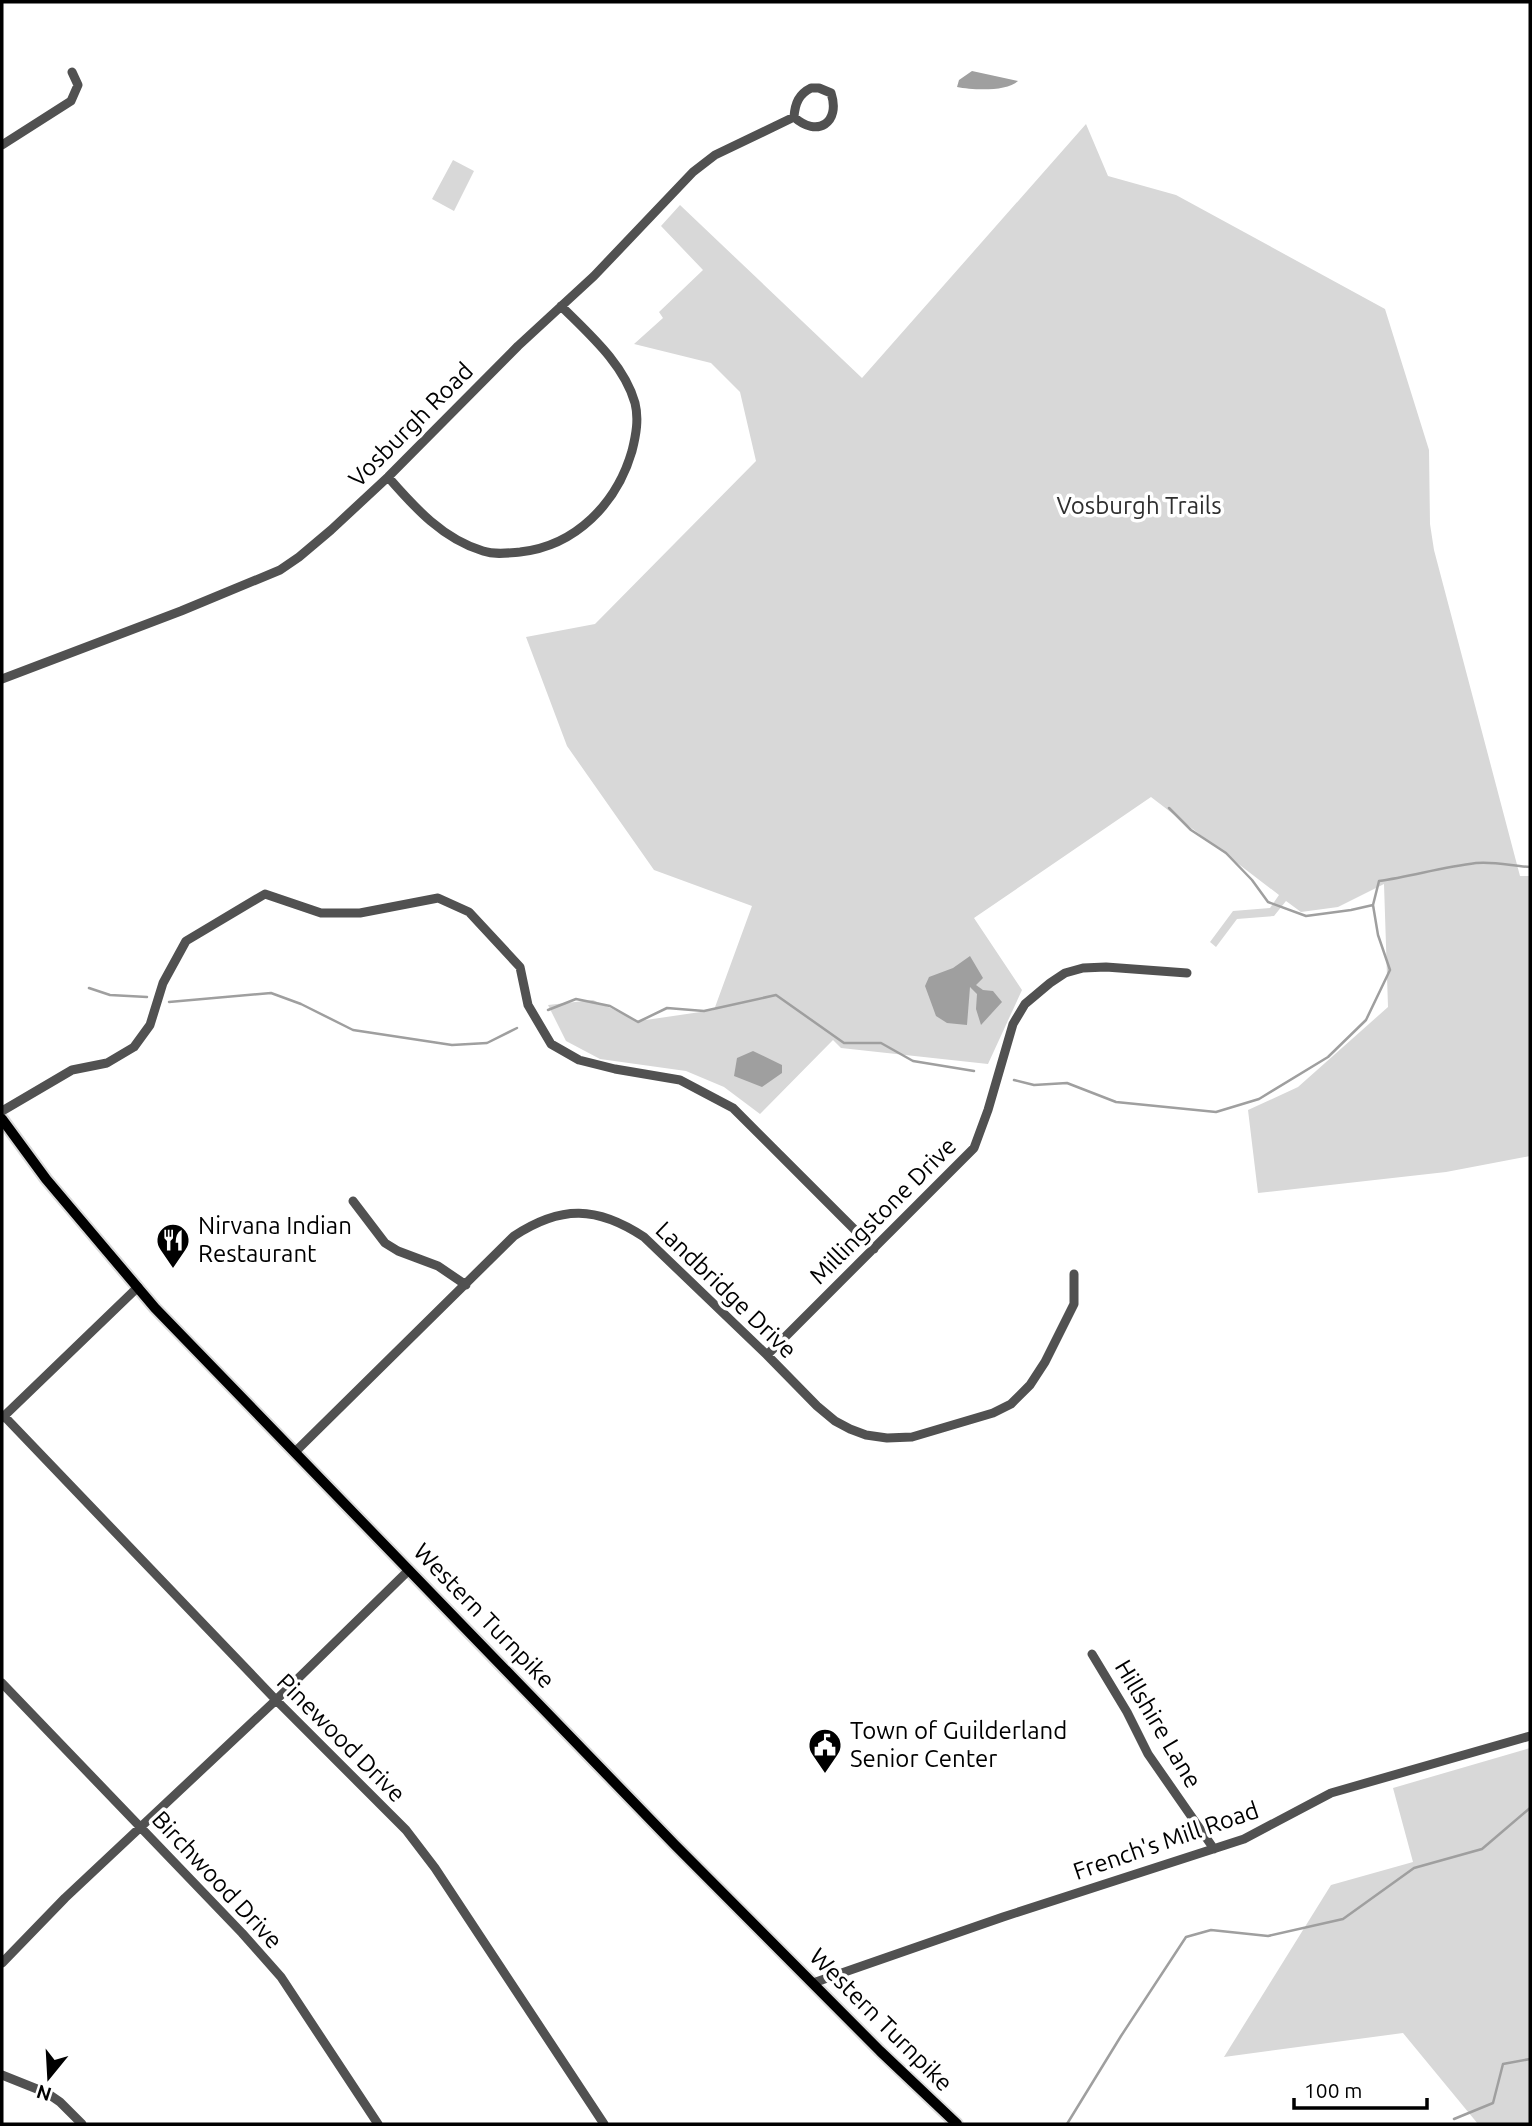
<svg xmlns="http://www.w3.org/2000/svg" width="1532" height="2126" font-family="Ubuntu,sans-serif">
  <rect width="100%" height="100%" fill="#fff"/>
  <!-- green -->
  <path fill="#d8d8d8" d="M1086,124L1108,176L1176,195L1385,309L1429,450L1430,524L1434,550L1520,876H1530V1156L1446,1172L1258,1193L1248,1110L1298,1087L1388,1007L1384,884L1338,907L1301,912L1286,901L1274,916L1237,919L1216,947L1210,942L1233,911L1270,908L1279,895L1151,797L974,918L1022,990L988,1064L841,1048L833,1040L760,1114L724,1087L686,1071L600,1059L566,1041L548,1005L593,1000L639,1021L714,1010L752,906L654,870L567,746L526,637L595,624L756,461L740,392L711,363L634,344L663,318L659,312L703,270L661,226L680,205L862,378Z
    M453,160L474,171L454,211L432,199Z
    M1530,1748V2124H1478L1403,2033L1224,2057L1331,1885L1413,1862L1393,1788Z"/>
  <!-- water -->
  <path fill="#9f9f9f" d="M972,71L1018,81C1006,92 973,90 957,87L959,80Z
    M970,956L983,978L976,985L983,990L993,991L1002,1002L981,1025L976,1009L977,994L970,987L967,1025L947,1023L936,1016L925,986L929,977L953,968Z
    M753,1051L782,1065V1073L762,1087L734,1076L737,1058Z"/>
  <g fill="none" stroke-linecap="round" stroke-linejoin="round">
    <!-- stream -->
    <path stroke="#9f9f9f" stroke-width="2.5" d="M1169,808L1191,830L1226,853L1252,880L1268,902L1306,916L1351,910L1373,905L1379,881C1412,876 1443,867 1476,863C1493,861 1513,866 1530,867
      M89,988L110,995L147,997
      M169,1002L271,993L301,1004L353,1030L452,1045L487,1043L517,1028
      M548,1010L576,999L610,1006L638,1022L667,1008L704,1011L776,995L844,1043H881L913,1061L974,1071
      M1014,1080L1034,1085L1067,1083L1116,1102L1216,1112L1259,1099L1328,1057L1366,1020L1390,970L1378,935L1373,905
      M1454,2119L1493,2103L1503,2064L1530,2059
      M1067,2124L1121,2036L1186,1937L1211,1930L1268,1936L1343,1919L1414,1868L1482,1849L1530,1808"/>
    <defs>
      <path id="major" d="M2,1119L46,1179L155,1308L675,1845L880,2051L957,2124"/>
    </defs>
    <!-- major casing -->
    <use href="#major" stroke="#dbdbdb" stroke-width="14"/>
    <!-- minor -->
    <path stroke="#515151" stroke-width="9" d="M811,88H819L831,93C841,123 817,138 794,117C795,103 799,94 811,88Z
      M2,145L71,101L78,85L72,72
      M388,477C415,508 443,539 483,551C495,555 508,553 520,552C576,546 617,503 632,451C636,435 639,419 635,403C624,364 589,334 561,306
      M2,679L181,611L280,570L299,557L331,530L388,477L518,346L594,276L693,172L715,155L794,117
      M2,1111L72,1070L107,1063L134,1047L150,1025L163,983L186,941L265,894L321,913H360L438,898L469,912L520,967L528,1005L551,1044L579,1060L615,1069L680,1080L733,1108L874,1249
      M353,1201L385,1243L398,1251L438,1266L466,1285
      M767,1355L974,1148L988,1110L1013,1024L1025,1004L1050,983L1065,973L1083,968L1106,967L1187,973
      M4,1416L276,1700L406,1830L435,1868L604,2124
      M2,1418L138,1287
      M295,1452L514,1236C561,1205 597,1206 644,1237L767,1355L817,1406L835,1421L850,1429L866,1435L887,1438L912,1437L993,1413L1011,1404L1030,1385L1045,1362L1074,1304V1274
      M1092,1654L1127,1712L1148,1754L1214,1849
      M2,1683L242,1933L281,1977L378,2124
      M2,1963L65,1898L276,1700L409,1570
      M813,1983L1003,1917L1244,1839L1331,1793L1530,1736
      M2,2075L47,2093L60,2102L82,2124"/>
    <!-- major -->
    <use href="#major" stroke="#000" stroke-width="10"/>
  </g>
  <!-- icons -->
  <defs>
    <symbol id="restaurant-pin" viewBox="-11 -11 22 30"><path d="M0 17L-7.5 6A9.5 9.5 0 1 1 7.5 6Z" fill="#000" stroke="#fff"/><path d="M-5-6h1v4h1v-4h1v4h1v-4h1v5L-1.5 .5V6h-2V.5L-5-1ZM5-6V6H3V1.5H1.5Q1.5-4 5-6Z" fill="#fff"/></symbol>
    <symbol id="civic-pin" viewBox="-11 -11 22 30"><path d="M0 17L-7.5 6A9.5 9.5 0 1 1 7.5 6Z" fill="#000" stroke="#fff"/><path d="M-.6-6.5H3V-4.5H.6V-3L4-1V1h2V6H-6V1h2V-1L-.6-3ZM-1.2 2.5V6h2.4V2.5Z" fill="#fff"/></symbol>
  </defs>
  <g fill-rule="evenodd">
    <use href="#restaurant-pin" x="154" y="1221" width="38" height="52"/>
    <use href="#civic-pin" x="806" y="1726" width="38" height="52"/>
  </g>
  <g text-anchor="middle" stroke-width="7" stroke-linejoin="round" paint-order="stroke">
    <!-- street labels -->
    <g font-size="24" fill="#000" stroke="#fff">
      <text transform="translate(411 425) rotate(-45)" y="8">Vosburgh Road</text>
      <text transform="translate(883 1211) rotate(-45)" y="8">Millingstone Drive</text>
      <text transform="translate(726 1290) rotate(44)" y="8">Landbridge Drive</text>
      <text transform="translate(484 1616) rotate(46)" y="8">Western Turnpike</text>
      <text transform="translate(1158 1724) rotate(59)" y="8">Hillshire Lane</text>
      <text transform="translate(341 1738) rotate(45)" y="8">Pinewood Drive</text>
      <text transform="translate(1166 1841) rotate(-19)" y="8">French's Mill Road</text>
      <text transform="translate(217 1880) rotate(47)" y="8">Birchwood Drive</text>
      <text transform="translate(881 2020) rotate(45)" y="8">Western Turnpike</text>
    </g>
    <!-- park labels -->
    <g font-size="24" fill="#2f2f2f" stroke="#fff">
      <text x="1139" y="514">Vosburgh Trails</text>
    </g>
    <!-- poi labels -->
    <g font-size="24" fill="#000" stroke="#fff" text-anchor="start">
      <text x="198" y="1234">Nirvana Indian<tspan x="198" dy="28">Restaurant</tspan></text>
      <text x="850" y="1739">Town of Guilderland<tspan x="850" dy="28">Senior Center</tspan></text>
    </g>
  </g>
  <!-- border -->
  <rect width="1532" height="2126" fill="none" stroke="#000000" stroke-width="7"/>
  <!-- north arrow -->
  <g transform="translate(49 2077) rotate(198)" stroke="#ffffff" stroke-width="5" paint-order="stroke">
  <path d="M0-5L12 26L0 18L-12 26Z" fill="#000000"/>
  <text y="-10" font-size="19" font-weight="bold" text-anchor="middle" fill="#000000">N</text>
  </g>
  <!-- scale -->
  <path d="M1294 2098v10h133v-10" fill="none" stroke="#000000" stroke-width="3.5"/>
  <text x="1304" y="2098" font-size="21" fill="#000000" stroke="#ffffff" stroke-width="5" paint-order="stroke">100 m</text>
</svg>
